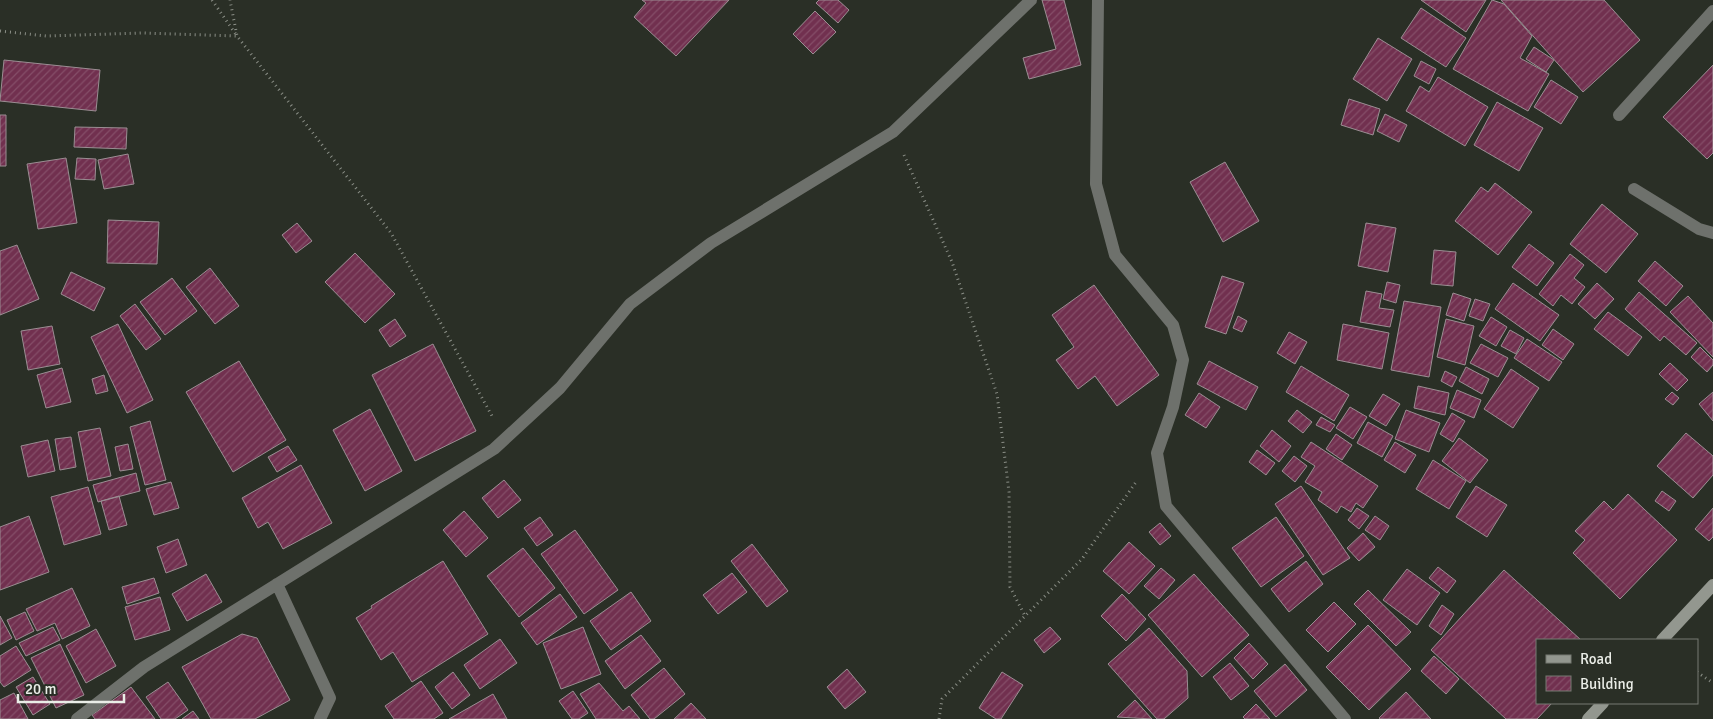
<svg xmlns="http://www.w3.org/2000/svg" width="1713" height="719" font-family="Signika,sans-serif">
  <defs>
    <pattern id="building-hatch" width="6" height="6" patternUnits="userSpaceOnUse" patternTransform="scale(1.25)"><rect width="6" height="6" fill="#71304f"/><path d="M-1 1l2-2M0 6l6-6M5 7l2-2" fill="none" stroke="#854e68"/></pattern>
  </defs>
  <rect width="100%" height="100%" fill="#2a2f26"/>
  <!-- building -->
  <path fill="url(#building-hatch)" stroke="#9b8e93" d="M642,0H729L676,56L634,17L646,3Z
    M819,0H838L849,10L838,23L816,3Z
    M1042,0H1064L1081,65L1029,79L1023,58L1056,49Z
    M1421,0H1486L1466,32Z
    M1492,0L1504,4L1532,36L1520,58L1549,74L1528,111L1453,69Z
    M1501,0H1604L1640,40L1583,92Z
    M1421,8L1466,38L1446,67L1401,38Z
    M815,11L836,32L813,54L793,34Z
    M1378,38L1412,59L1387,101L1353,79Z
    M1534,47L1554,60L1546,72L1526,59Z
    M4,60L100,70L96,111L0,101Z
    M1421,61L1436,69L1429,84L1414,76Z
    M1713,65V153L1707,159L1663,117Z
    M1438,77L1488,107L1465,146L1406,111L1420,86L1429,92Z
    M1551,80L1578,97L1561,124L1534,107Z
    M1349,99L1380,109L1373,135L1341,125Z
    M1497,102L1543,128L1519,171L1474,145Z
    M1385,114L1407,125L1399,142L1377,131Z
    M0,115H6V166H0Z
    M75,127L127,128L126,149L74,147Z
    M128,154L134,184L104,189L98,160Z
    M66,158L77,223L38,229L27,164Z
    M77,158L96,159L95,180L75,179Z
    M1225,162L1259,221L1223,242L1190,182Z
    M1495,183L1532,212L1498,255L1455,221L1481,187L1488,192Z
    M1602,204L1638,234L1606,273L1570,244Z
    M108,220L159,222L157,264L107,263Z
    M297,223L312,241L296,253L282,235Z
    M1366,223L1396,228L1388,272L1358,266Z
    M1529,244L1554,263L1537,286L1512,267Z
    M17,245L39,299L0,315V251Z
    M1434,250L1456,252L1453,286L1431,284Z
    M355,253L395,294L365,323L325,282Z
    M1570,254L1584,265L1574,278L1585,287L1572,304L1561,295L1553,306L1539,294Z
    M1655,261L1683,286L1666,306L1638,281Z
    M210,268L239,306L215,324L186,287Z
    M71,272L105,288L94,311L61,294Z
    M1222,276L1244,283L1226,334L1205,327Z
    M172,278L197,311L165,335L140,302Z
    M1387,282L1400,285L1396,303L1383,299Z
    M1513,283L1559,315L1540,341L1495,309Z
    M1597,283L1614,299L1595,319L1578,304Z
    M1094,285L1159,375L1117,406L1095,376L1078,389L1056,360L1074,347L1052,315Z
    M1366,291L1382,294L1379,308L1394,310L1390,327L1360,322Z
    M1639,292L1697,343L1686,355L1664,336L1660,341L1625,309Z
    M1453,293L1471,299L1464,321L1446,315Z
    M1688,296L1713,323V357L1670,312Z
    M1475,299L1490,304L1483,321L1469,316Z
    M1404,301L1441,307L1429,377L1391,370Z
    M135,304L161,339L146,350L120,316Z
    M1608,312L1642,337L1628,356L1594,329Z
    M1238,316L1247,321L1242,332L1233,328Z
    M1491,317L1507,327L1496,346L1479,336Z
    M395,319L406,336L390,347L379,330Z
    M1446,319L1474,326L1465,365L1437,357Z
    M118,324L153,400L127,413L91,337Z
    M1343,324L1389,333L1382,369L1337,360Z
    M52,326L60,364L28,370L21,331Z
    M1553,329L1574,344L1563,360L1542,345Z
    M1510,330L1524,338L1516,354L1501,346Z
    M1289,332L1307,342L1295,364L1277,353Z
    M1527,339L1562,362L1549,381L1514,358Z
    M433,344L476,431L415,461L372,375Z
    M1481,344L1508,358L1498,377L1470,363Z
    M1700,347L1713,360V365L1707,372L1691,357Z
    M239,361L286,440L233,472L186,392Z
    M1209,361L1258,387L1246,410L1197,384Z
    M1670,363L1688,380L1677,391L1659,374Z
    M1301,366L1349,395L1334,421L1286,392Z
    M1466,367L1489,379L1482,394L1459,381Z
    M62,368L71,402L46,408L37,375Z
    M1511,369L1539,388L1513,428L1484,409Z
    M1445,371L1457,377L1452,387L1441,381Z
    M104,375L108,391L96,394L92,379Z
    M1418,386L1449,393L1445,415L1414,408Z
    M1457,390L1481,400L1474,418L1450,408Z
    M1672,392L1679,398L1673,405L1665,399Z
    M1713,392V421L1699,404Z
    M1199,393L1220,407L1206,428L1185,415Z
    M1383,394L1400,404L1386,426L1369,416Z
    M1350,407L1367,417L1353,439L1336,428Z
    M370,409L402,471L365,491L333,430Z
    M1297,410L1312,422L1303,433L1288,421Z
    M1406,410L1440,423L1429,452L1395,439Z
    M1452,413L1465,421L1453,442L1440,434Z
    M1321,417L1335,425L1330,432L1316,425Z
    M150,421L166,480L145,485L130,427Z
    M1368,422L1393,436L1382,457L1357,443Z
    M100,428L111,476L88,481L78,432Z
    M1272,430L1291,446L1279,462L1260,446Z
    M1686,433L1713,456V475L1693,498L1657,466Z
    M1336,434L1352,445L1342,460L1326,449Z
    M71,437L76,467L60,470L55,439Z
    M1459,438L1488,460L1470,483L1442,461Z
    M48,440L55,471L28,477L21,446Z
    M1311,442L1378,486L1363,508L1356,503L1351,512L1341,506L1337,513L1318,500L1322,492L1305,482L1315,466L1301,457Z
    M1395,442L1416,455L1405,473L1384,460Z
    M128,444L133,469L120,471L115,447Z
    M288,446L297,460L277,472L268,457Z
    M1257,450L1275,463L1266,475L1249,462Z
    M1294,456L1307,466L1295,482L1282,471Z
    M1433,460L1466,481L1449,509L1416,489Z
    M301,465L332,523L283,549L268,522L258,528L242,498Z
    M136,473L140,491L98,502L93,485Z
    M504,480L521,500L498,518L482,498Z
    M171,482L179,508L154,515L146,489Z
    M1301,486L1350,558L1323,575L1275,504Z
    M1476,486L1507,505L1487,537L1456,517Z
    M88,487L101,534L64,545L51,497Z
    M1662,491L1676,501L1669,511L1655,501Z
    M1628,494L1677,540L1620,599L1573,553L1585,540L1575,531L1604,501L1613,510Z
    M119,496L127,525L109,530L101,501Z
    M1357,508L1369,516L1359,529L1348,520Z
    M1713,508V537L1709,541L1695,529Z
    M464,511L488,538L466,557L443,530Z
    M29,516L49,572L0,590V527Z
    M1375,516L1389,526L1380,540L1365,530Z
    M540,517L553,535L537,546L524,528Z
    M1276,517L1304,556L1261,587L1232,548Z
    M1160,523L1171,536L1160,545L1149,532Z
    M575,530L618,590L584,614L541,554Z
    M1363,533L1375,547L1359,561L1347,548Z
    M178,539L187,565L166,573L157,547Z
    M1129,542L1155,566L1129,594L1103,571Z
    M752,544L788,591L767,607L731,561Z
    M523,548L555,588L519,617L487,576Z
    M443,561L488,634L412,682L393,652L381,660L356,618L372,608L371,606Z
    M1306,561L1323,584L1289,612L1271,589Z
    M1438,567L1456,581L1447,593L1429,578Z
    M1161,568L1175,580L1159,599L1144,586Z
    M1407,569L1440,593L1417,625L1383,600Z
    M1504,570L1581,640H1537V703H1552L1537,719H1506L1431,650Z
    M732,573L747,592L718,614L703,595Z
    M206,574L222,602L187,621L172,594Z
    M1194,574L1249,635L1202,677L1148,615Z
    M154,578L159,593L127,604L122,587Z
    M72,588L90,626L62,639L55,623L37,631L26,609Z
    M1368,590L1411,632L1396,646L1354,604Z
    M631,592L651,621L611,650L590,621Z
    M560,594L577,617L537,645L521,623Z
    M1122,594L1146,619L1126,641L1101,616Z
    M160,597L170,630L135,640L125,607Z
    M1334,602L1356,624L1328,652L1306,630Z
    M1442,605L1454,614L1441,635L1429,626Z
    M25,612L34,631L16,640L7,620Z
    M0,616L12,638L0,645Z
    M1368,625L1411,669L1369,710L1326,667Z
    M53,627L60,640L26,656L19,643Z
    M583,627L601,674L561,689L543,643Z
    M1050,627L1061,639L1044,653L1034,640Z
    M1149,628L1187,671L1188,698L1164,719H1157L1108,664Z
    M96,629L116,666L86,683L66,646Z
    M242,634L257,638L290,700L255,719H211L182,667Z
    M641,635L661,661L625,689L605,661Z
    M500,639L517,663L480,689L464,665Z
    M1249,643L1268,664L1253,679L1234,658Z
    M60,644L84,695L56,708L31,658Z
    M16,646L31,670L4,687L0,682V656Z
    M1434,656L1459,679L1446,694L1421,671Z
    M1230,663L1249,686L1231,700L1213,677Z
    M1285,664L1307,690L1276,717L1254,691Z
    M664,668L685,694L654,719H650L631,695Z
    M847,669L866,692L845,709L827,687Z
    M453,672L470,695L452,709L435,687Z
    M1002,672L1023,685L1001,719H996L979,708Z
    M33,677L50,704L33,715L16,687Z
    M421,681L443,713L434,719H394L385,706Z
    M168,682L188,710L175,719H161L146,697Z
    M599,683L623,711L629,706L640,719H596L580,694Z
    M131,687L155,719H95L92,715Z
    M573,691L588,713L579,719H572L559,701Z
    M1406,692L1431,719H1380L1379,718Z
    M14,693L28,719H0V700Z
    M493,694L507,719H449Z
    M1135,700L1152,719L1117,717Z
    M691,703L706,719H674Z
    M1256,704L1270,719H1245L1243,717Z
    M193,711L199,719H182Z"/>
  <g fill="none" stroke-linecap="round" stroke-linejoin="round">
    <!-- path -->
    <path stroke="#8b8f87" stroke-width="3" stroke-dasharray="1 4" stroke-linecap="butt" d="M212,0L237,36L230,0
      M0,31L46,36L142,33L237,36L391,233L492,416
      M904,155L952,262L997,394L1009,492L1010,587L1025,616
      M1697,672L1713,683
      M939,719L942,699L1082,559L1136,482"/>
    <!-- lane -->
    <path stroke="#6e716c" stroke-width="12" d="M1634,189L1699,229L1713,233"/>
    <!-- street -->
    <path stroke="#6e716c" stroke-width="12" d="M1098,0L1096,184L1115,255L1173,325L1183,360L1173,407L1157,453L1166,506L1345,719
      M1619,115L1713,11
      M277,584L330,698L320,719
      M77,719L144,667L494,449L560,388L630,304L711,243L893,132L1031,0"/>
    <!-- secondary -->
    <path stroke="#93978f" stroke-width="12" d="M1662,640L1713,585
      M1588,719L1603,703"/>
  </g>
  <!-- legend -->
  <rect x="1536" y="639" width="162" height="65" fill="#2a2f26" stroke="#777b73"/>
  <rect x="1546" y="655" width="25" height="8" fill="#93978f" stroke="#777b73"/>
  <text x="1580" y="664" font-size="15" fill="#eaede7">Road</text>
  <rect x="1546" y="676" width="25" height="15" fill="url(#building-hatch)" stroke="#777b73"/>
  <text x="1580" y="689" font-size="15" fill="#eaede7">Building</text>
  <!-- scale -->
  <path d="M18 694v8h106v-8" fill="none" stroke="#eaede7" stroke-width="2.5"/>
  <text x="25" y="694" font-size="15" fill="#eaede7" stroke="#2a2f26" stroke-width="4" paint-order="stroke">20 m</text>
</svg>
